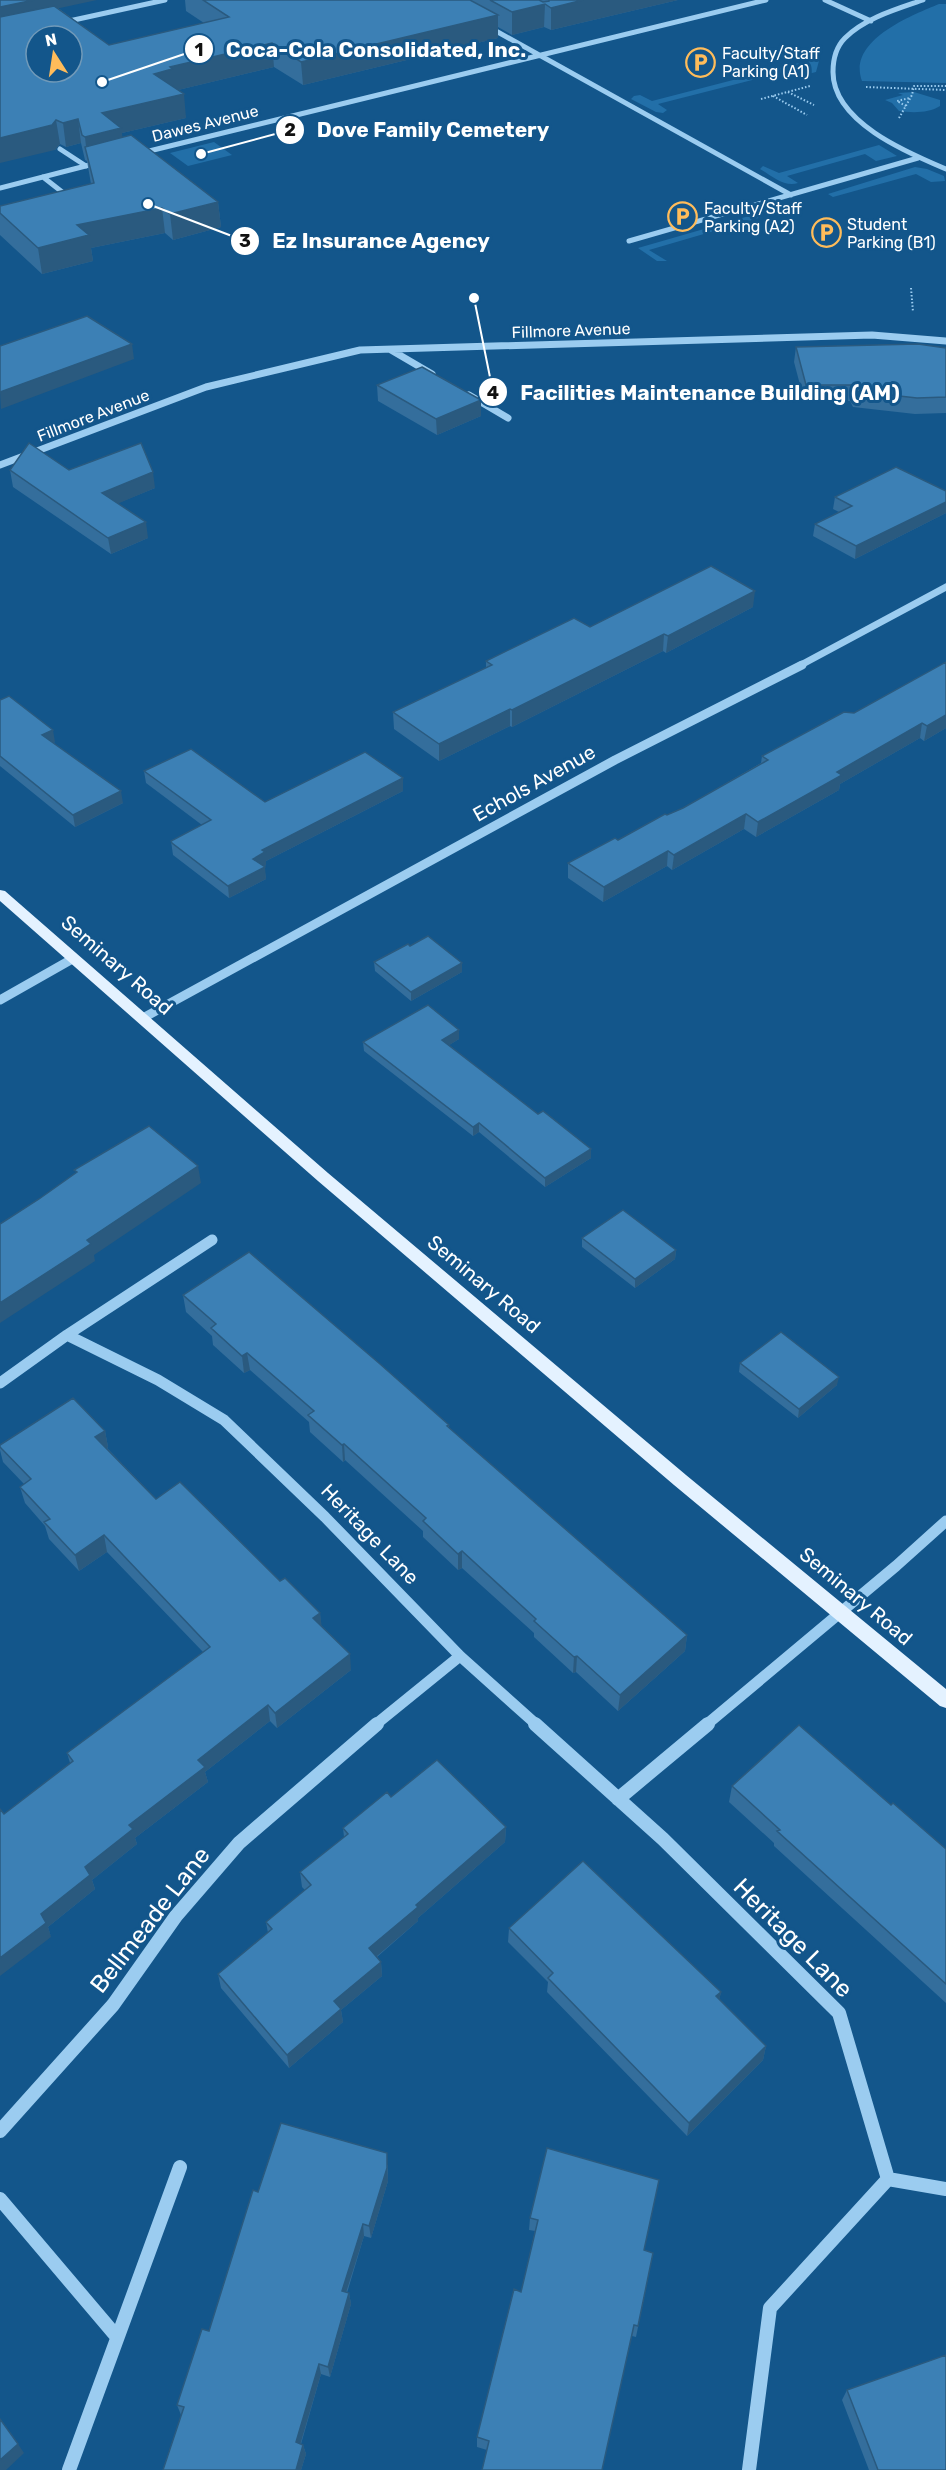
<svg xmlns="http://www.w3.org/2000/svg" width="946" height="2470" font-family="Rubik,sans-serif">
  <rect width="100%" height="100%" fill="#13568b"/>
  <!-- green -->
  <path fill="#226fa8" d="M939,4H946V83L862,81C847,41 910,16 939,4Z
    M814,53L820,57L816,72L804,75L791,70L658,104L667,110L663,113L656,112L631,99L634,96L640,95L652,101L807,61L799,54Z
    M914,92L940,100V106C929,113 913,113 899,111L892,103L885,100L903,95L898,93Z
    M214,142L232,155L188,166L170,153Z
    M879,145L897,156L876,161L865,154L787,176L798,183C785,188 771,175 760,169L763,166L779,173Z
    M915,167L927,169L944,176L945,181L931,182L916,174L833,197L828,194Z
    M756,214L762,217L649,250L667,261H657L638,248Z"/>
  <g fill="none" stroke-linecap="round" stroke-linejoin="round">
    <!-- path -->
    <path stroke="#9bccf0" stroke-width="2" stroke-dasharray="1.5 2" stroke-linecap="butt" d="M866,87L946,90
      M788,92L814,105
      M773,96L807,115
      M761,99L810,86
      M906,106L897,101L910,98
      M899,118L912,95L914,86H946
      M911,288L913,312"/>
    <!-- minor-far4 -->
    <path stroke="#9bccf0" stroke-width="5" d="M825,0L871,21
      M923,0C897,9 865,18 845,38C836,47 833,60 833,72C833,122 908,153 946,169
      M60,23L165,0
      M487,26L791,195
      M60,149L86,166
      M137,154L766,0
      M43,177L66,195
      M0,188L101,162
      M629,241L918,158"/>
    <!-- minor-far3 -->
    <path stroke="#9bccf0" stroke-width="7" d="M391,350L432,374
      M469,395L508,418
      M0,465L206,387L360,350L872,335L946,341
      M799,666L946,587"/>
    <!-- minor-far2 -->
    <path stroke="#9bccf0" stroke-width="9" d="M0,1000L74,958
      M143,1018L615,760L802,665"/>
    <!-- minor-far1 -->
    <path stroke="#9bccf0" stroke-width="11" d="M67,1335L158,1380L224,1420L325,1517L460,1656L537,1725
      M0,1383L67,1335L212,1240
      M375,1725L460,1656
      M706,1725L896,1566L946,1521"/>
    <!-- minor -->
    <path stroke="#9bccf0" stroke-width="14" d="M535,1724L663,1839L839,2013L888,2179
      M618,1799L708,1724
      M0,2131L113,2005L176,1916L239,1843L377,1724
      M0,2199L117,2337
      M69,2470L180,2167
      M749,2470L770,2308L888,2179L946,2189"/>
    <!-- major -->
    <path fill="#e4f2ff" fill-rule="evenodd" d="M0,890L5,891L328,1173L686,1475L946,1689V1708L940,1706L674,1485L318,1181L0,901Z"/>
  </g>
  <!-- wall -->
  <path fill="#346e9c" d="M185,0H678L551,30L544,27L512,35L498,27V38L303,85L274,67L178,90L186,118L122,133V137L218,202L221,227L173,240L165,233L91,248L93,261L42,274L0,235V206L91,184L87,161L85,160L81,143L66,147L60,144L55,150L58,8L109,45L204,23L186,11Z
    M796,347L946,348V413L915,414L853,407L850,401L804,400L794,362Z
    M377,385L481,416L437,435L378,401Z
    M10,470H69L155,488L118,503L148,538L111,554L13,487Z
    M946,491V513L855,559L813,536L815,524L839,512L833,509L835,497Z
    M753,607L666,653L663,651L512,727L510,726L439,761L394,729L393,712L486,668V661L590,627Z
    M946,662V728L924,741L920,738L840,784L839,790L756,837L744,829L672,870L667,866L603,902L568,878V863L618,840L683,808L761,763L762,756L854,713Z
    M0,700L55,742L53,743L123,803L75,827L0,766Z
    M144,771L265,802L403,778V791L266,861V865L264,866L266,879L229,898L173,855L171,841L202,825L146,783Z
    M410,946L462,963V972L411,1001L375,971L374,962Z
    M459,1039L449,1045L591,1158L545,1187L479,1132L473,1136L364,1051L363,1042Z
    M582,1238L676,1250L675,1259L635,1288L582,1247Z
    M183,1295L449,1425V1428L687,1635L685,1651L618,1711L576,1672L573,1673L534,1637V1633L462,1568L458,1570L423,1537V1531L345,1460L343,1462L310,1432L309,1422L250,1370L244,1373L213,1345L212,1336L186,1312Z
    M740,1363L837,1385L798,1418L739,1372Z
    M105,1431L108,1447L107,1448L156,1499L280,1581L320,1613L321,1626L351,1670L277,1728L270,1721L205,1772L208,1782L135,1838L137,1844L92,1880L95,1889L48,1927L51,1937L4,1814L70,1763L67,1753L203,1652L107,1552L79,1571L49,1539L45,1526L25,1503L20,1487L24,1484L3,1462L0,1450V1445Z
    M732,1786L891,1805L946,1849V2003L774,1846V1843L729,1802Z
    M391,1797L506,1827L505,1842L418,1918V1921L377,1957L381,1962L382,1976L341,2010L343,2022L289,2068L221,1988L218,1974L268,1933L266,1922L305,1890L302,1887L300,1872L344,1837L343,1828Z
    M509,1928L721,1992L719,2000L766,2046L763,2060L687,2136L547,1992L548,1982L508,1942Z
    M547,2148L644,2250L653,2253L636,2337L632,2336L487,2450L477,2447V2437L521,2292L535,2231L529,2230L530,2218Z
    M388,2165V2181L371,2238L364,2236L347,2293H349L351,2304L330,2377L321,2374L301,2444L303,2445L306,2454L301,2470H163L181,2415L177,2405L209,2331L258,2192Z
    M847,2390L946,2470H869L842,2400Z"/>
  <!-- shaded-wall -->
  <path fill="#2a5a7f" d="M34,0H97L46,11L0,31V7Z
    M583,0H678L551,30V8Z
    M545,4L544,27L512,35V12Z
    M498,15V38L303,85L301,62Z
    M272,43L274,67L174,91L154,74L170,67Z
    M184,94L186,118L122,133L124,153L87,156L85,137L102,113Z
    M78,119L81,143L66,147L63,123Z
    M56,120L60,144L55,150L0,163V138Z
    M218,202L221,227L173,240L170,214Z
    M162,208L165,233L91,248L93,261L42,274L38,248L77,225Z
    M132,344L134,359L1,409L0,392Z
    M481,400V416L437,435L436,419Z
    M153,472L155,488L105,509L102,493Z
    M946,502V513L855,559L856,546Z
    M146,522L148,538L111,554L108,538Z
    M755,591L753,607L666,653L668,636Z
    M664,634L663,651L512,727V710Z
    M510,709V726L439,761V744Z
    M946,715V728L924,741L927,726Z
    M922,723L920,738L840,784L839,790L756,837L758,822L837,772Z
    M53,730L55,742L44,747L42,735Z
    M403,778V791L266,861V865L255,871L253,859L262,850Z
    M121,791L123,803L75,827L73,815Z
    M746,814L744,829L672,870L674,855Z
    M668,851L667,866L603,902L604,887Z
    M265,867L266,879L229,898L228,886Z
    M462,963V972L411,1001V992Z
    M459,1030V1039L443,1049L442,1040Z
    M479,1123V1132L473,1136V1127Z
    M591,1149V1158L545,1187V1178Z
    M198,1166L201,1183L94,1255L95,1261L0,1323V1303L87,1240Z
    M676,1250L675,1259L635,1288V1279Z
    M247,1353L250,1370L244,1373L242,1356Z
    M839,1377L837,1385L798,1418L799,1409Z
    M105,1431L108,1447L99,1454L95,1437Z
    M344,1444L345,1460L343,1462L342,1445Z
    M104,1535L107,1552L79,1571L75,1555Z
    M462,1551V1568L458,1570V1554Z
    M320,1613L322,1629L313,1618Z
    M687,1635L685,1651L618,1711L620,1695Z
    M350,1654L351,1670L277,1728L275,1713Z
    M577,1656L576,1672L573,1673L574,1657Z
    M268,1705L270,1721L205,1772L208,1782L135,1838L137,1844L92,1880L95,1889L48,1927L51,1937L0,1976V1958L85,1867L198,1760Z
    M506,1827L505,1842L418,1918V1921L370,1962L369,1948L416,1905Z
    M381,1962L382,1976L341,2010L343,2022L289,2068L287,2055L334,2001Z
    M721,1992L718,2006L716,1996Z
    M766,2046L763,2060L687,2136L689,2123Z
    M387,2153L388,2181L371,2238L369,2226Z
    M363,2224L364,2236L343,2302L342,2291Z
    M349,2293L351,2304L330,2377L328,2367Z
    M319,2364L321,2374L298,2452L296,2442Z
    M18,2444L24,2453L6,2470H0V2460Z
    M303,2445L306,2454L301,2470H296Z"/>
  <!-- building -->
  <path fill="#3c80b5" stroke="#2a5a7f" stroke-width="1.5" fill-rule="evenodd" d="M0,0H34L0,7Z
    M203,0H470L498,15L301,62L272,43L170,67L172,69L154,74L184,94L102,113L121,128L85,137L82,135L78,119L63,123L56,120L52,125L0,138V17L54,6L109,45L229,17ZM36,36H72V72H36Z
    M490,0H539L543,2L549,1V0H583L551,8L545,4L512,12Z
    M131,135L218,202L170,214L162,208L77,225L89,235L38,248L0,213V206L94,183L85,147Z
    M87,316L132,344L0,392V346Z
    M918,344L946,348V397L917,398L855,391L852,385H806L796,347Z
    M422,367L481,400L436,419L377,385Z
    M29,443L69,470L141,443L153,472L102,493L146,522L108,538L10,470Z
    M896,467L946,491V502L856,546L815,524L852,506L835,497Z
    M711,566L755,591L668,636L664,634L512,710L510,709L439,744L393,712L492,665L486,661L574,618L590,627Z
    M946,662V715L927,726L922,723L837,772L842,775L758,822L746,814L674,855L668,851L604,887L568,863L615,838L618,840L665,814L667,815L683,808L768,760L762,756L844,712L854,713Z
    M9,696L53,730L42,735L121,791L73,815L0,756V700Z
    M191,749L265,802L365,752L403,778L262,850L265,852L253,859L265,867L228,886L172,843L171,841L211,820L144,771Z
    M428,936L462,963L411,992L374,962L408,944L410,946Z
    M428,1005L459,1030L442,1040L538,1114L543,1111L591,1149L545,1178L479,1123L473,1127L363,1042Z
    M149,1126L198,1166L87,1240L91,1244L0,1303V1224L39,1199L77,1172L74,1170Z
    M623,1210L676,1250L635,1279L582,1238Z
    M249,1252L380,1364L449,1425L447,1426L687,1635L620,1695L577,1656L574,1657L534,1621L536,1619L462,1551L458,1554L423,1521L426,1518L344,1444L342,1445L308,1415L314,1411L247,1353L242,1356L211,1328L216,1324L183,1295Z
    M781,1332L839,1377L799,1409L740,1363Z
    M73,1398L105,1431L95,1437L156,1499L180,1482L280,1581L285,1578L320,1613L313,1618L350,1654L275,1713L268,1705L198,1760L205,1767L129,1825L133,1829L85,1867L90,1875L41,1914L46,1923L0,1958V1809L4,1814L73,1761L67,1753L210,1647L104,1535L75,1555L44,1522L50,1519L20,1487L31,1479L0,1447V1445Z
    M799,1725L891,1805L893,1803L946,1849V1984L777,1831L780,1830L732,1786Z
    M437,1760L506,1827L416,1905L418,1907L369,1948L381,1962L334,2001L341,2009L287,2055L218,1974L272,1929L266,1922L311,1885L300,1872L348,1834L343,1828L387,1792L391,1797Z
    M583,1861L721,1992L716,1996L766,2046L689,2123L548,1978L553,1973L509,1928Z
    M281,2123L387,2153V2168L369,2226L363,2224L342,2291L349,2293L328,2367L319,2364L296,2442L303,2445L296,2470H163L184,2407L177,2405L202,2329L209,2331L253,2190L258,2192Z
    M547,2148L659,2180L644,2250L653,2253L638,2326L634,2325L602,2470H482L489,2441L477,2437L514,2289L521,2292L538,2220L530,2218Z
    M946,2355V2470H878L847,2390Z
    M0,2419L18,2444L0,2460Z"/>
  <!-- icons -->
  <defs>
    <symbol id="parking-ring" viewBox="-11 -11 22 22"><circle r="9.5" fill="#13568b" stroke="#ffbc5a" stroke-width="1.5"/><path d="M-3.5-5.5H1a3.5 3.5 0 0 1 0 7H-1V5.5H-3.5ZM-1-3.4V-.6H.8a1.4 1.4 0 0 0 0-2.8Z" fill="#ffbc5a"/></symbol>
  </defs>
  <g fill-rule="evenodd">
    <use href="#parking-ring" x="684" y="46" width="33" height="33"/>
    <use href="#parking-ring" x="666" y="200" width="33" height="33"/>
    <use href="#parking-ring" x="810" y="216" width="33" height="33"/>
  </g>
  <g text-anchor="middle" stroke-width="6" stroke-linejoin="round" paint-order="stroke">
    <!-- far-poi labels -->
    <g font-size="16" fill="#fff" stroke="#13568b" text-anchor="start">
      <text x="722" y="59">Faculty/Staff<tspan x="722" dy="18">Parking (A1)</tspan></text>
      <text x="704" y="214">Faculty/Staff<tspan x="704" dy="18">Parking (A2)</tspan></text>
      <text x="847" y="230">Student<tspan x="847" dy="18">Parking (B1)</tspan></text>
    </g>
    <!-- far-street labels -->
    <g font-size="16" fill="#fff" stroke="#13568b">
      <text transform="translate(205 123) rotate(-14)" y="6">Dawes Avenue</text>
      <text transform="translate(571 330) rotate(-2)" y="6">Fillmore Avenue</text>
      <text transform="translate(93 415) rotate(-21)" y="6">Fillmore Avenue</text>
    </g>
    <!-- street labels -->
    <g font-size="20" fill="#fff" stroke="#13568b">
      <text transform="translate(534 783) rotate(-29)" y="7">Echols Avenue</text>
      <text transform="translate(117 965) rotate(41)" y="7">Seminary Road</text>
      <text transform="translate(484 1284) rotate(40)" y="7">Seminary Road</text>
      <text transform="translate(370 1534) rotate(46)" y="7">Heritage Lane</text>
      <text transform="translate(856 1596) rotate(40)" y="7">Seminary Road</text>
    </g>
    <!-- near-street labels -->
    <g font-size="24" fill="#fff" stroke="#13568b">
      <text transform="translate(150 1920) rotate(-52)" y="8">Bellmeade Lane</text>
      <text transform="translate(793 1938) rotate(45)" y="8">Heritage Lane</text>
    </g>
  </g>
  <!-- callouts -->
  <path fill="none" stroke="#fff" stroke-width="2" d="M102 82L199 49M201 154L290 130M148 204L245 241M474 298L493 392"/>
  <g fill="#fff" stroke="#13568b" stroke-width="2">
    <circle cx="102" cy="82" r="6"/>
    <circle cx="201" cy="154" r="6"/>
    <circle cx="148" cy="204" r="6"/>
    <circle cx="474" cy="298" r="6"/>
    <circle cx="199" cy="49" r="15"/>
    <circle cx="290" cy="130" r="15"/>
    <circle cx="245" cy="241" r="15"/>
    <circle cx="493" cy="392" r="15"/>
  </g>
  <g font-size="18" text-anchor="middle" font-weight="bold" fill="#111">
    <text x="199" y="56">1</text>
    <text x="290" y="136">2</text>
    <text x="245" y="247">3</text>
    <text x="493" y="399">4</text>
  </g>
  <g font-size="21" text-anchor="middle" font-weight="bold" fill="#fff" stroke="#13568b" stroke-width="6" stroke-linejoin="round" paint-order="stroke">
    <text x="376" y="57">Coca-Cola Consolidated, Inc.</text>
    <text x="433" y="137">Dove Family Cemetery</text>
    <text x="381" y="248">Ez Insurance Agency</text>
    <text x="710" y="400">Facilities Maintenance Building (AM)</text>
  </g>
  <!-- north arrow -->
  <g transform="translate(54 54) rotate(348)"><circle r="28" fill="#13568b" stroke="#719ab9" stroke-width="1.5"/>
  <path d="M0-4.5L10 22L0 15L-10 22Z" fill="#ffbc5a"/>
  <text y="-9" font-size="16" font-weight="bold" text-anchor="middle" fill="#ffffff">N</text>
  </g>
</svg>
